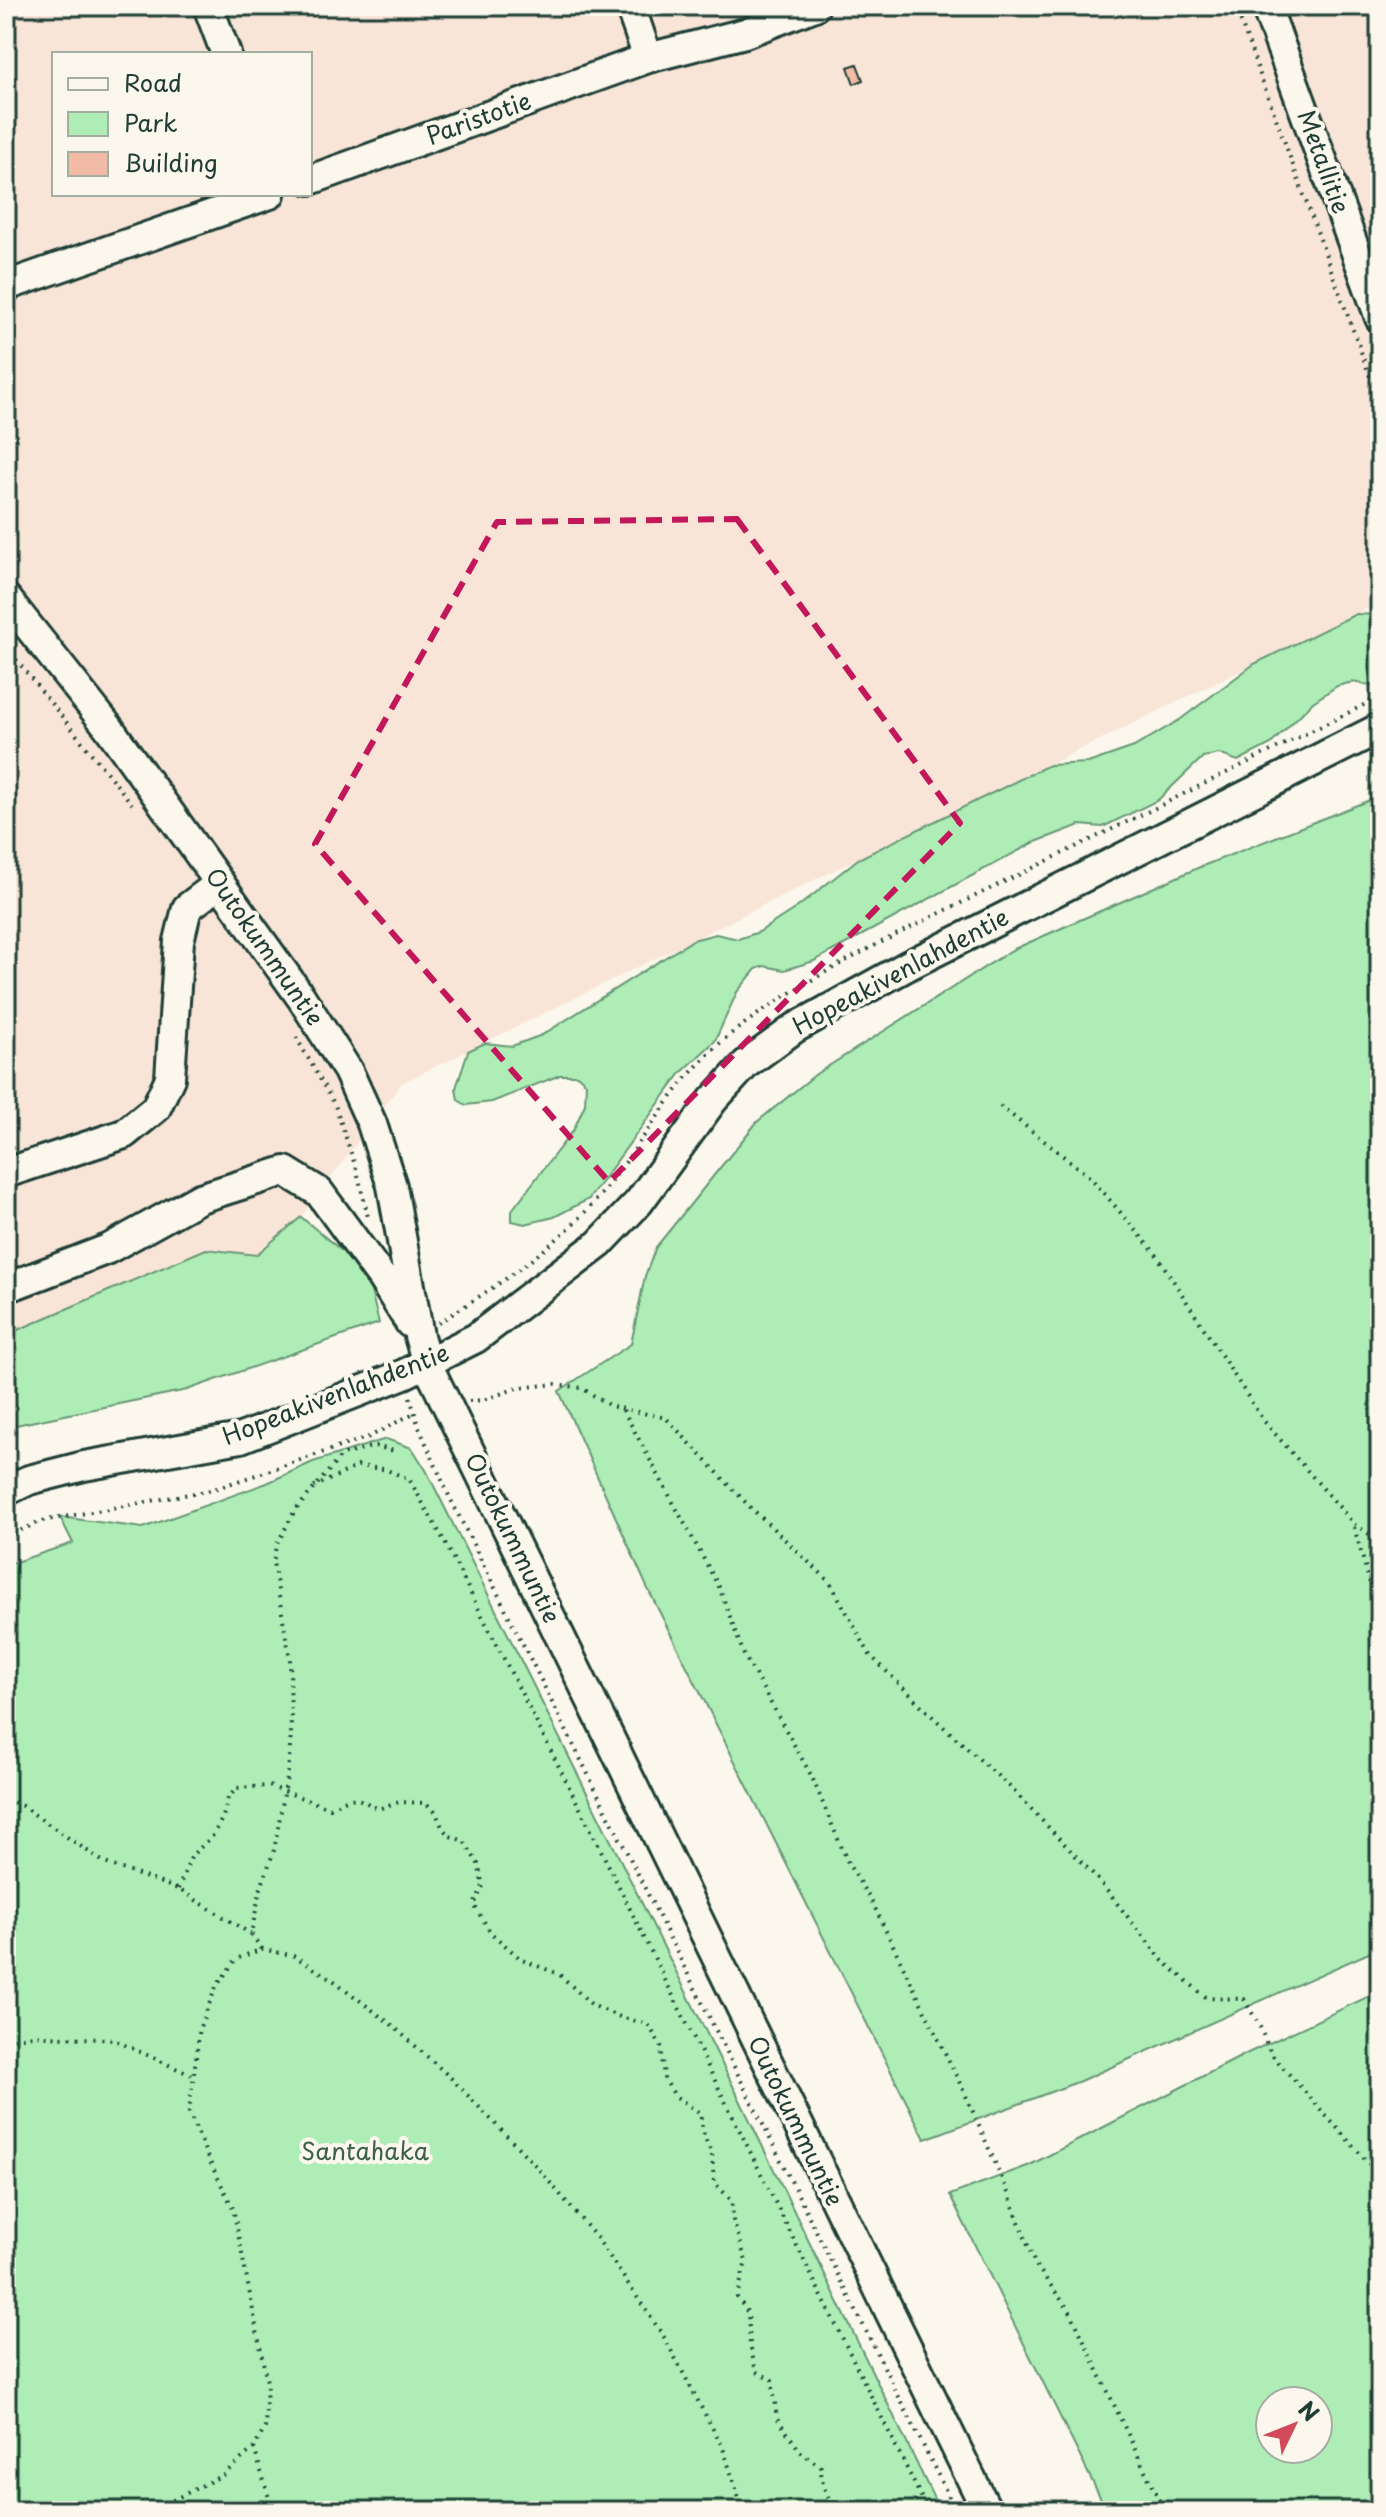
<svg xmlns="http://www.w3.org/2000/svg" width="1386" height="2517" font-family="'Playpen Sans',sans-serif">
  <rect width="100%" height="100%" fill="#fbf7ec"/>
  <filter id="ink" filterUnits="userSpaceOnUse"><feTurbulence type="fractalNoise" baseFrequency=".0125" numOctaves="2"/><feDisplacementMap in="SourceGraphic" scale="16" xChannelSelector="R" yChannelSelector="G"/><feConvolveMatrix kernelMatrix="1 2 1 2 8 2 1 2 1" color-interpolation-filters="sRGB"/></filter>
  <g filter="url(#ink)">
    <!-- built -->
    <path fill="#f8e5d7" fill-rule="evenodd" d="M6,6H1380V602L402,1083L301,1217L256,1256L206,1249L6,1335ZM54,54H310V194H54Z"/>
    <!-- green -->
    <path fill="#aeeeb6" stroke="#669675" stroke-width="2" fill-rule="evenodd" d="M1356,614L1380,615V687L1353,682L1337,686L1313,702L1271,744L1238,761L1219,754L1203,757L1158,800L1103,827L1080,825L1033,843L814,961L784,970L764,966L756,969L737,992L715,1041L681,1073L589,1199L554,1217L525,1224L512,1221V1210L574,1129L585,1104L586,1083L577,1075H560L492,1102L466,1105L458,1100L456,1088L468,1051L485,1043L512,1046L542,1035L693,940L716,934L738,939L759,932L799,906L858,859L1049,765L1088,763L1134,747L1181,719L1254,664Z
      M1380,796V1948L1080,2081L925,2139L647,1587L559,1391L631,1344L645,1276L656,1247L757,1122L816,1074L1012,950L1200,867Z
      M301,1217L366,1271L379,1323L187,1390L6,1427V1335L206,1249L256,1255Z
      M386,1439L412,1448L426,1470L738,2096L940,2511H6V1565L73,1543L60,1517L143,1528L267,1483L313,1462Z
      M1380,1991V2511H1107L950,2195L1030,2165L1248,2053ZM1318,2401V2449H1270V2401Z"/>
    <!-- building -->
    <path fill="#f1bba5" stroke="#1f3d34" stroke-width="2" d="M857,64L863,80L854,84L848,67Z"/>
    <g fill="none" stroke-linecap="round" stroke-linejoin="round">
      <defs>
        <path id="minor" d="M208,6L226,54
          M630,6L648,58
          M1266,6L1380,318
          M310,180L648,58L745,33L815,6
          M6,286L270,194
          M6,598L109,728L301,997L348,1071L372,1124L392,1186L419,1336L427,1364L987,2511
          M6,1173L124,1134L156,1108L170,1078L179,941L187,908L220,883
          M6,1288L108,1249L200,1198L285,1171L319,1192L382,1278L410,1323
          M6,1491L29,1480L84,1466L241,1438L404,1374L476,1338L599,1244L639,1202L713,1100L746,1064L795,1028L909,965L1380,728"/>
      </defs>
      <!-- minor casing -->
      <use href="#minor" stroke="#1f3d34" stroke-width="34"/>
      <!-- path -->
      <path stroke="#1f3d34" stroke-width="4" stroke-dasharray="2 6" stroke-linecap="butt" d="M1235,6L1380,404
        M6,647L132,804
        M296,1037L335,1105L357,1171L368,1217
        M1000,1106L1091,1178L1156,1254L1263,1420L1354,1524L1380,1541
        M438,1323C492,1289 548,1253 591,1206C641,1150 672,1080 732,1033C815,970 913,927 1006,881C1131,820 1255,759 1380,697
        M410,1397L418,1425L449,1496L956,2511
        M469,1401L483,1400L517,1388L556,1384L582,1388L610,1406L666,1418L749,1506L830,1582L870,1655L935,1719L1011,1788L1095,1876L1163,1961L1207,1998L1244,1999L1260,2027L1271,2054L1380,2176
        M623,1410L719,1587L744,1655L811,1775L849,1865L873,1904L966,2096L1007,2190L1035,2264L1071,2313L1164,2511
        M314,1487L358,1466L384,1469L409,1479L442,1537L587,1822L928,2511
        M1354,1527L1380,1619
        M6,1537L42,1521L211,1490L369,1437L414,1413
        M6,1799L22,1806L105,1863L178,1889L251,1934
        M178,1889L192,1855L212,1837L223,1817L228,1798L237,1788L269,1786L330,1808C354,1795 355,1796 378,1809L399,1802L426,1803L435,1811L443,1829L450,1836L464,1841L478,1864L483,1886L474,1905L491,1933L522,1960L559,1974L592,2005L620,2017L648,2024L661,2046L664,2078L675,2096L700,2113L704,2136L712,2154L714,2182L732,2201L733,2220L746,2261L737,2297L748,2313L750,2345L756,2371L772,2380L777,2418L800,2451L821,2467C821,2484 827,2502 842,2511
        M262,1949L251,1934L260,1891L274,1850L288,1772L291,1735L290,1659L273,1562L276,1546L294,1512L342,1455L375,1446L394,1451
        M6,2040L33,2035L114,2040L191,2075
        M254,2448L273,2511
        M151,2511L223,2475L254,2448L265,2428L267,2382L233,2208L207,2156L189,2112L200,2027L216,1987L236,1959L262,1949L294,1956L333,1980L392,2025L452,2079L536,2166L597,2238L664,2337L723,2448L743,2511"/>
      <!-- minor -->
      <use href="#minor" stroke="#fbf7ec" stroke-width="28"/>
    </g>
  </g>
  <!-- marked area -->
  <path fill="none" stroke="#c2185b" stroke-width="6" stroke-dasharray="16 10" stroke-linejoin="round" d="M737,519L960,823L609,1182L315,844L497,522Z"/>
  <g text-anchor="middle" stroke-width="8" stroke-linejoin="round" paint-order="stroke">
    <!-- street labels -->
    <g font-size="24" fill="#1f3d34" stroke="#fbf7ec">
      <text transform="translate(479 119) rotate(-20)" y="8">Paristotie</text>
      <text transform="translate(1323 162) rotate(70)" y="8">Metallitie</text>
      <text transform="translate(264 947) rotate(55)" y="8">Outokummuntie</text>
      <text transform="translate(901 972) rotate(-28)" y="8">Hopeakivenlahdentie</text>
      <text transform="translate(336 1395) rotate(-21)" y="8">Hopeakivenlahdentie</text>
      <text transform="translate(512 1538) rotate(64)" y="8">Outokummuntie</text>
      <text transform="translate(795 2121) rotate(64)" y="8">Outokummuntie</text>
    </g>
    <!-- park labels -->
    <g font-size="24" fill="#3c604e" stroke="#fbf7ec">
      <text x="365" y="2160">Santahaka</text>
    </g>
  </g>
  <!-- margin -->
  <rect width="1386" height="2517" fill="none" stroke="#fbf7ec" stroke-width="32"/>
  <rect x="16" y="16" width="1354" height="2485" fill="none" stroke="#1f3d34" stroke-width="3" filter="url(#ink)"/>
  <!-- legend -->
  <rect x="52" y="52" width="260" height="144" fill="#fbf7ec" stroke="#a3ada2" stroke-width="2"/>
  <rect x="68" y="78" width="40" height="12" fill="#fbf7ec" stroke="#a3ada2" stroke-width="2"/>
  <text x="124" y="92" font-size="24" fill="#1f3d34">Road</text>
  <rect x="68" y="112" width="40" height="24" fill="#aeeeb6" stroke="#a3ada2" stroke-width="2"/>
  <text x="124" y="132" font-size="24" fill="#1f3d34">Park</text>
  <rect x="68" y="152" width="40" height="24" fill="#f1bba5" stroke="#a3ada2" stroke-width="2"/>
  <text x="124" y="172" font-size="24" fill="#1f3d34">Building</text>
  <!-- north arrow -->
  <g transform="translate(1294 2425) rotate(47)"><circle r="38" fill="#fbf7ec" stroke="#a3ada2" stroke-width="2"/>
  <path d="M0-6L14 30L0 20L-14 30Z" fill="#d1495b"/>
  <text y="-12" font-size="22" font-weight="bold" text-anchor="middle" fill="#1f3d34">N</text>
  </g>
</svg>
